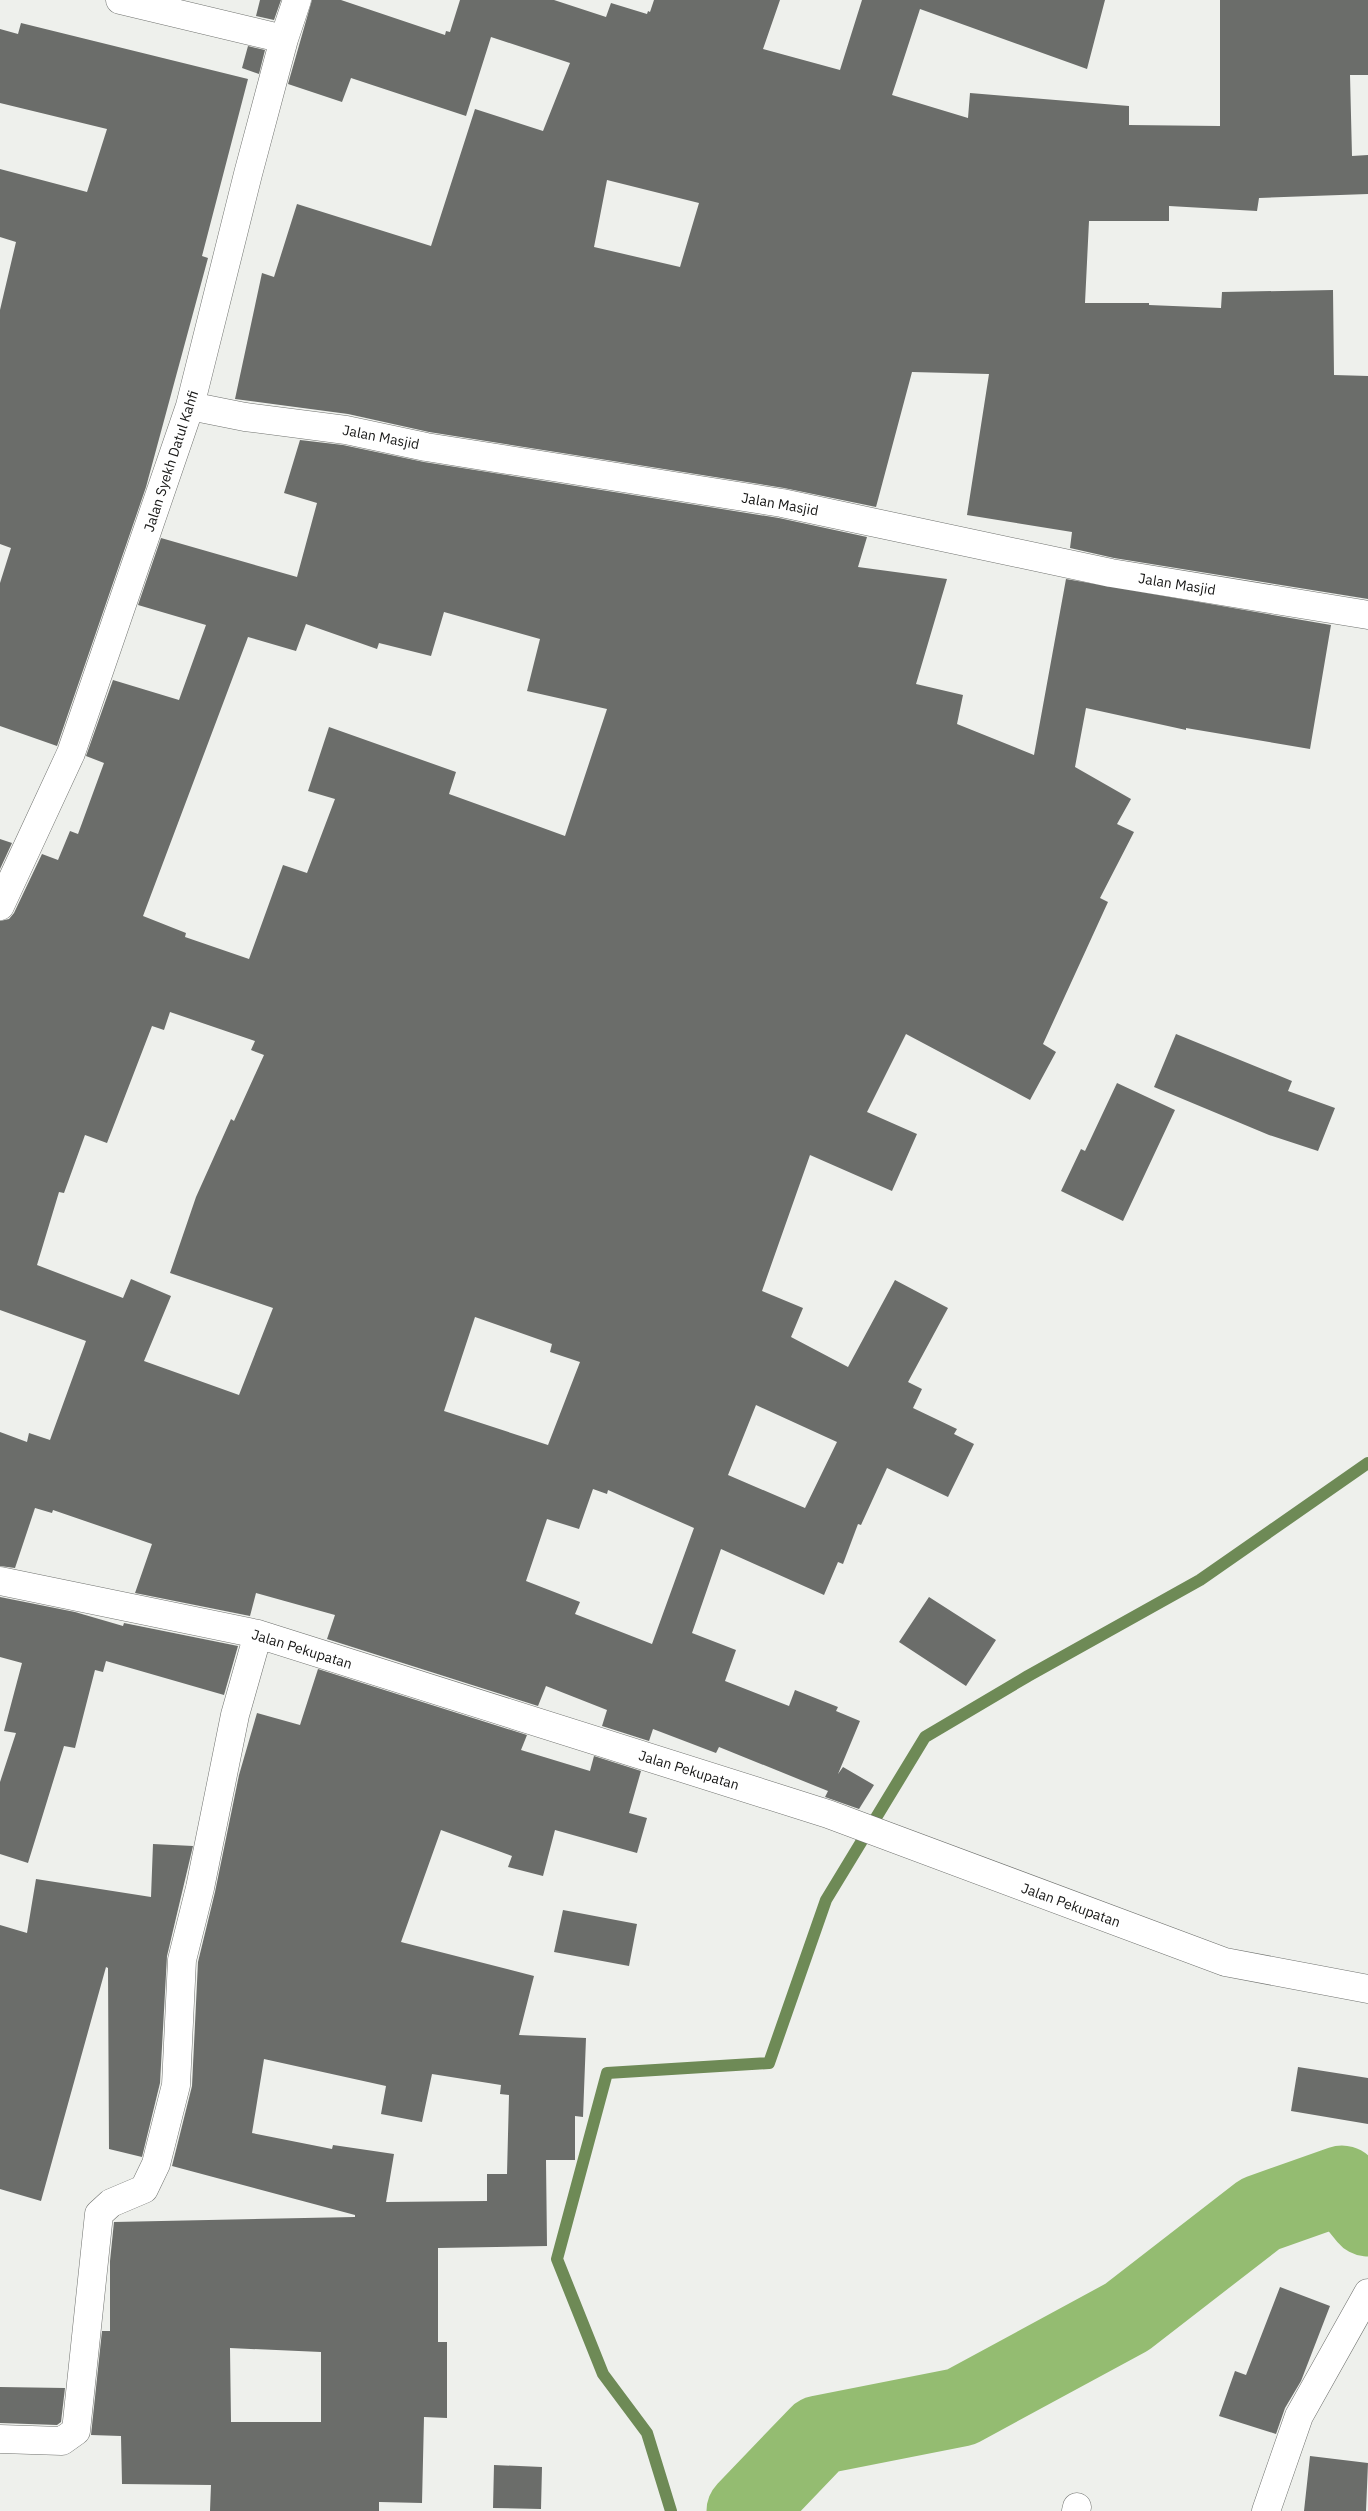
<svg xmlns="http://www.w3.org/2000/svg" width="1368" height="2511" font-family="'IBM Plex Sans',sans-serif">
  <rect width="100%" height="100%" fill="#eef0ec"/>
  <g fill="none" stroke-linecap="round" stroke-linejoin="round">
    <!-- stream -->
    <path stroke="#6e8a56" stroke-width="12" d="M671,2511L647,2433L603,2374L557,2259L607,2073L769,2063L826,1900L925,1737L1028,1676L1200,1580L1368,1463"/>
    <!-- river -->
    <path stroke="#94bc71" stroke-width="79" d="M746,2511L819,2435L961,2407L1127,2317L1260,2214L1342,2185L1368,2217"/>
  </g>
  <!-- building -->
  <path fill="#6b6d6a" fill-rule="evenodd" d="M260,0H281L274,20L256,16Z
    M312,0H341L445,35L446,31L450,32L460,0H554L606,17L611,3L647,14L648,11L650,12L654,0H780L763,49L840,70L862,0H1105L1087,69L920,9L892,95L968,118L970,93L1129,106V125L1220,126V0H1368V75H1350L1352,156L1368,155V194L1259,198L1257,211L1169,206V221H1089L1085,303H1149V305L1221,308L1222,292L1333,290L1334,375L1368,376V599L1114,558L1070,548L1072,532L967,515L989,374L912,372L876,507L784,488L429,432L348,414L235,399L262,273L274,277L297,204L431,246L475,109L543,131L570,63L491,37L466,116L351,78L342,102L288,84ZM607,180L699,203L680,267L594,247Z
    M21,23L248,79L202,256L208,258L146,487L57,746L0,726V583L11,548L0,544V310L16,242L0,237V169L87,192L107,129L0,103V29L18,34Z
    M248,46L265,50L259,74L242,68Z
    M300,440L343,445L424,462L779,518L867,537L858,567L947,579L916,684L963,695L957,724L1034,755L1066,579L1331,625L1310,749L1186,728V730L1086,708L1075,767L1131,799L1117,824L1134,832L1100,898L1108,902L1043,1044L1056,1052L1030,1100L906,1034L867,1112L917,1134L892,1191L810,1155L762,1291L803,1308L791,1337L848,1367L895,1280L948,1308L908,1382L922,1389L913,1408L957,1429L954,1434L974,1444L948,1497L887,1468L861,1525L858,1524L843,1564L838,1562L824,1595L721,1549L692,1633L736,1650L725,1681L789,1706L795,1690L838,1707L836,1711L860,1721L838,1774L843,1767L874,1785L859,1809L825,1797L828,1791L719,1747L716,1753L653,1729L649,1741L602,1726L607,1710L546,1686L538,1706L327,1639L335,1615L256,1593L250,1616L135,1593L152,1544L53,1510L52,1513L35,1508L15,1568L0,1566V1432L27,1442L29,1433L50,1440L86,1341L0,1310V921L9,919L14,913L42,854L58,860L70,831L78,834L104,763L86,756L113,680L179,700L206,625L138,605L161,538L297,577L317,503L284,493ZM444,612L540,639L527,691L607,709L565,836L449,794L456,772L329,727L308,791L335,799L307,873L283,865L249,959L185,937L186,933L143,916L248,637L296,651L306,624L377,649L379,643L431,656ZM170,1012L255,1041L251,1050L264,1055L234,1121L231,1119L196,1197L170,1273L273,1308L239,1395L144,1361L171,1296L131,1279L123,1298L37,1265L59,1192L64,1193L85,1135L107,1143L152,1026L164,1030ZM475,1317L552,1344L550,1352L580,1362L548,1445L444,1411ZM756,1405L837,1442L805,1508L728,1475ZM593,1489L607,1494L608,1490L694,1528L652,1644L575,1614L580,1602L526,1581L547,1519L579,1529Z
    M0,839L12,843L0,869Z
    M1176,1034L1292,1081L1288,1091L1335,1108L1318,1151L1269,1135L1154,1087Z
    M1117,1083L1175,1110L1123,1221L1061,1191L1081,1149L1085,1151Z
    M0,1597L75,1612L123,1626L124,1623L238,1646L224,1695L106,1661L103,1672L95,1670L75,1748L64,1746L28,1863L0,1854V1782L16,1733L4,1731L22,1663L0,1657Z
    M929,1597L996,1640L966,1686L899,1642Z
    M318,1669L527,1735L521,1750L590,1771L594,1756L641,1771L629,1813L647,1818L637,1853L555,1830L543,1876L508,1867L512,1856L441,1830L401,1942L534,1976L519,2035L586,2038L583,2117L575,2116V2160H546L547,2246L438,2248V2342H447V2418L424,2417L422,2503L379,2502V2511H210L211,2485L122,2484L121,2436L91,2435L102,2331H110V2261L114,2222L355,2217V2215L172,2166L192,2086L198,1962L215,1892L239,1775L257,1713L300,1725ZM264,2059L386,2086L381,2114L422,2122L432,2074L501,2085L500,2094L509,2095L507,2174H487V2201L386,2202L394,2154L333,2145L332,2149L252,2133ZM230,2348L321,2352V2422H231Z
    M153,1844L193,1846L167,1956L160,2083L142,2157L109,2149L108,1968L106,1967L41,2201L0,2189V1925L27,1933L36,1879L151,1897Z
    M563,1910L637,1924L629,1966L554,1952Z
    M1298,2067L1368,2078V2124L1291,2111Z
    M1280,2287L1330,2306L1301,2381L1285,2408L1276,2434L1219,2416L1235,2371L1246,2375Z
    M0,2387L65,2388L61,2422L57,2425L0,2423Z
    M1310,2456L1368,2463L1366,2511H1304Z
    M494,2465L542,2467L541,2509L493,2508Z"/>
  <g fill="none" stroke-linecap="round" stroke-linejoin="round">
    <defs>
      <path id="minor" d="M120,0L284,39
        M190,406L245,417L346,430L426,447L782,503L1111,573L1368,615
        M0,906L71,753L190,406L248,174L284,39L297,0
        M0,1581L258,1634L828,1814L1225,1962L1368,1989
        M0,2439L62,2441L76,2431L99,2214L111,2203L144,2189L156,2164L176,2085L182,1960L200,1888L235,1715L258,1634
        M1076,2511L1077,2507
        M1266,2511L1299,2416L1368,2293"/>
    </defs>
    <!-- minor casing -->
    <use href="#minor" stroke="#70726f" stroke-width="29"/>
    <!-- minor -->
    <use href="#minor" stroke="#fff" stroke-width="28"/>
  </g>
  <g text-anchor="middle" stroke-width="4.5" stroke-linejoin="round" paint-order="stroke">
    <!-- street labels -->
    <g font-size="14" fill="#171716" stroke="#fff">
      <text transform="translate(381 437) rotate(11)" y="5">Jalan Masjid</text>
      <text transform="translate(171 461) rotate(-72)" y="5">Jalan Syekh Datul Kahfi</text>
      <text transform="translate(780 504) rotate(10)" y="5">Jalan Masjid</text>
      <text transform="translate(1177 584) rotate(9)" y="5">Jalan Masjid</text>
      <text transform="translate(302 1649) rotate(17)" y="5">Jalan Pekupatan</text>
      <text transform="translate(689 1770) rotate(17)" y="5">Jalan Pekupatan</text>
      <text transform="translate(1071 1905) rotate(20)" y="5">Jalan Pekupatan</text>
    </g>
  </g>
</svg>
